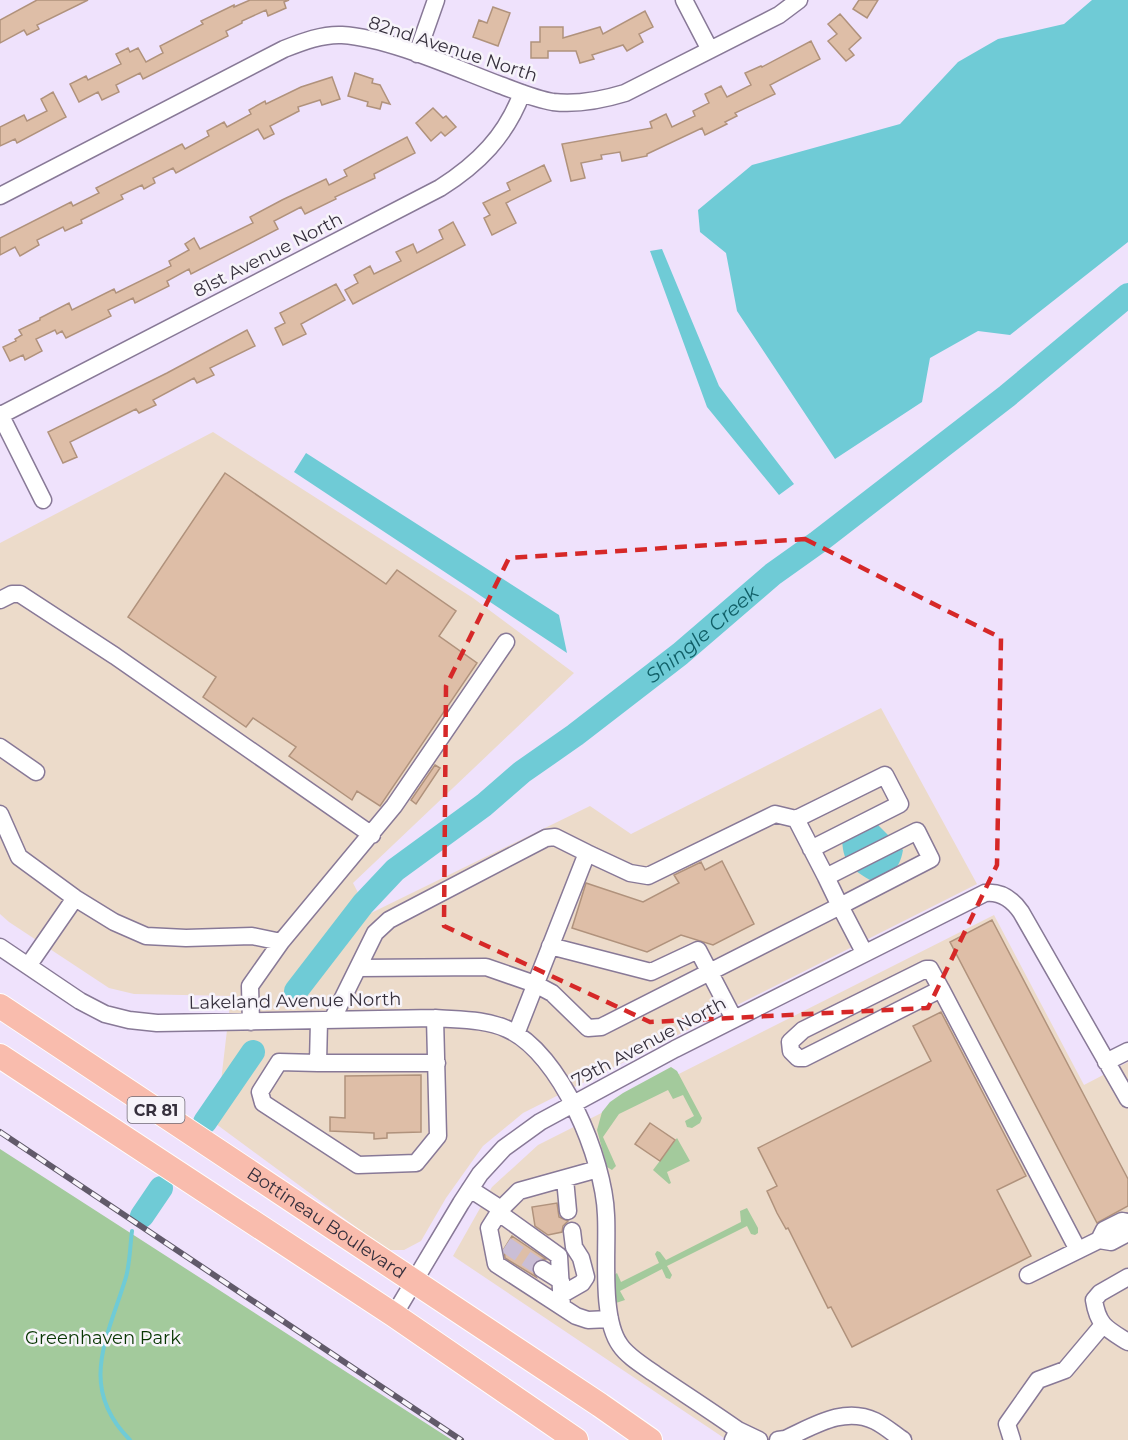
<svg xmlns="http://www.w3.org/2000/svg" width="1128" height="1440" font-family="Montserrat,sans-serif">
  <rect width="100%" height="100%" fill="#efe2fc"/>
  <!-- commercial -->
  <path fill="#ecdbca" d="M213,432L473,598L574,673L353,883L369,914L590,806L631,834L881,708L977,884L523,1113L483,1146L446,1198L421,1241L404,1250H387L216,1124L231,996L134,994L109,988L9,922L0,914V543Z
    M994,915L1084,1085L1128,1062V1440H727L453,1256L492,1187L538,1145Z"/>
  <!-- green -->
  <path fill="#a3ca9c" d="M671,1067L677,1071L702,1118L700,1123L692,1128L687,1127L685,1121L694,1116L683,1095L673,1099L668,1090L619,1114L603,1137L616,1166L612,1170L607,1167L597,1130L602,1112L610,1102L623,1093Z
    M677,1138L690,1161L667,1172L671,1183L669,1184L653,1170Z
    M0,1149L452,1440H0Z
    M747,1208L758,1228V1233L755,1235L751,1234L747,1226L667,1266L672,1275L670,1279L666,1278L662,1269L620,1291L625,1300L616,1303L613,1297V1276L617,1273L621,1282L659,1263L655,1254L657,1251L660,1252L666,1260L741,1222L740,1211Z"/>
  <!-- water -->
  <path fill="#6fcbd6" d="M1092,0H1128V242L1010,335L978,331L930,358L922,402L835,459L737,311L726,253L700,232L698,210L752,165L900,124L958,62L998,39L1064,24Z
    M662,249L719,386L794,484L779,495L707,407L650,251Z
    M306,453L559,615L567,653L294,472Z
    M870,817L903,850C899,872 890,875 870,880C846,866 842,859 842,832Z"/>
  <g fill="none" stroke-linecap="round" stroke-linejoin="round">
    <!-- stream -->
    <path stroke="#6fcbd6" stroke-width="4" d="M130,1440C77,1387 108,1337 126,1277C130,1263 130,1246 132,1231"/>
    <!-- river -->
    <g stroke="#6fcbd6" stroke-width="24">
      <path id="s1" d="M296,991L363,904L395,870L484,805L522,772L575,735L680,654L773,574L818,542L1007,396L1128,295"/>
      <path d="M205,1122L253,1052"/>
      <path d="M142,1216L161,1188"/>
    </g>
  </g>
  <!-- building -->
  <path fill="#debea7" stroke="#b0927c" stroke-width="1.5" d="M37,0H88L37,25L39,29L27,35L24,30L0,43V20Z
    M250,0H289L284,2L286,8L268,16L266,10L242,21V23L226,31L228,36L143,79L140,73L116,85L119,92L102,100L98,92L79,102L70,84L86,76L88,80L121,64L116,54L128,48L130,52L138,48L146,62L163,53L160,46L203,24L201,21L234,5V7Z
    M859,0H878L867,18L853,9Z
    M493,7L510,13L498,46L473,37L479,20L487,23Z
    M645,11L653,27L639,34L643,42L627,51L623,45L592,55L594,59L580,63L576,51H548V58H531V42H540V27H563V38L600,27L603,34Z
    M840,14L861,38L849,49L854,55L846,61L828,41L837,34L828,24Z
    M811,41L820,59L770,85L775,94L735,113L737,116L725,122L727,124L705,135L702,128L647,154V156L622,161L620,152L601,155L602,159L581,163L585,178L571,181L562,144L652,128L650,122L666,114L672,127L695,116L693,111L709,103L705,94L721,86L727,97L751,85L745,73L761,66L762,67Z
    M355,73L373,79L372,83L380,85L390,104L382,102L380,109L367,106L368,102L348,96Z
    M332,77L340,99L322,105L320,100L298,107L299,111L270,126L274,134L264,139L258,129L176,173L173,168L153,178L155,183L144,189L142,185L121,195L123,199L81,220L82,223L65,231L63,227L37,240L39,245L20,256L15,247L0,255V238L71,202L73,206L99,193L96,188L182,144L185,149L209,136L207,131L224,122L227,127L251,114L249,110L265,101L266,104L301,87Z
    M53,92L66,117L17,143L15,139L0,146V127L24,115L27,121L47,111L41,99Z
    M433,108L443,118L446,116L456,127L445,136L441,132L431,141L416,123Z
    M407,137L415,153L374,174L375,178L335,197L336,199L305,214L301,207L274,221L278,229L191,274L189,269L167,281L169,286L135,303L133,298L108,310L111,316L66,338L62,331L57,334L55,330L36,339L42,351L25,360L23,355L10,361L3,347L16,341L15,339L22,335L19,330L40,320V318L69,303L72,310L114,289L116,293L171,266L169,261L189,250L185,244L194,238L200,249L253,223L250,217L282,200L326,179L329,185L347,176L344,170Z
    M544,165L551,181L506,203L516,223L492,235L484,218L490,215L483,203L510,190L507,183Z
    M453,222L465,245L353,304L345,290L358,283L354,275L370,266L374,274L401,261L396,252L413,244L417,253L443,239L439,230Z
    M336,284L345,300L301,324L306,334L283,345L275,328L285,323L280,313Z
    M247,330L255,346L210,368L214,375L197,383L194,378L153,400L156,405L139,413L136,409L70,442L77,457L63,463L48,432L167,373Z
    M225,473L386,584L397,570L456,611L439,636L477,663L380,806L357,791L352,800L289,756L296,747L253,718L246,727L203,697L216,677L128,617Z
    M435,765L440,768L416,804L411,800Z
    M722,861L754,924L713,945L681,935L647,952L572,928L586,883L643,902L679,883L674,875L701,862L705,870Z
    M992,920L1128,1179V1206L1097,1223L950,942Z
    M941,1012L1026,1176L997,1190L1031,1256L852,1347L831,1307L828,1308L788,1228L786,1229L777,1213L767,1191L777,1186L758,1148L931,1061L913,1026Z
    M421,1075V1132L387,1133V1138L374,1139V1133L330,1131V1117L345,1118V1076Z
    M650,1123L675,1140L660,1161L635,1144Z
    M557,1203L559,1217L568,1221L563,1226L562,1232L548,1235L535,1226L532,1207Z
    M512,1236L546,1259L538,1260L533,1264L532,1269L536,1277L505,1258L504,1249Z"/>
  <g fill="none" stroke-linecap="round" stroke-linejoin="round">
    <!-- minor-tunnel -->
    <path stroke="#cabed6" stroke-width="16" stroke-dasharray="16 8" stroke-linecap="butt" d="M506,1245L542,1269"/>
    <defs>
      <path id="minor" d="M684,0L710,50
        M417,54L436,0
        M0,196L284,49C302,42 322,34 342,35C389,38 455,68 500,85C517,91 535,99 553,102C578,105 602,100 625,93L779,15L799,0
        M0,414L43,500
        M1,415L440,188C478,164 506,136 522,93
        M0,600L12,594H20L115,656L372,835
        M0,747L36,772
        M0,814L19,857L75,898L114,922L146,936L186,938L252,936L281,942
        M811,849L900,804L885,775L796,819L826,877L917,831L931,859L840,906L864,952
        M550,946L651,972L698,950L734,1019
        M0,947L80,1001L105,1014L129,1020L157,1023L435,1018C459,1020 485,1019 507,1029C561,1053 604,1159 606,1215C608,1250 600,1317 620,1345C628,1357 644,1366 655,1374C683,1393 711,1411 738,1430L733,1440
        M28,966L75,898
        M358,968L486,967L535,984L552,993L588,1028L601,1027L840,906L826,877
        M941,989L930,969H926L803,1030L790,1042L791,1051L798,1058H804L941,989L1078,1250
        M332,1020L375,933L389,920L546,838L555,837L587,853
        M319,1021L318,1063L279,1062L260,1092L263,1103L358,1165L416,1163L438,1136L435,1018
        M251,1022L250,986L281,942L394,806L506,642
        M516,1034L587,853L630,873L648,876L775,814L796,819
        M1106,1062L1128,1051
        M318,1063H437
        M598,1169L519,1191L501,1209L489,1228L496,1264L576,1316L588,1320L610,1319
        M565,1179L568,1211
        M470,1189L501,1209
        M499,1213L559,1256L562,1307
        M1128,1222L1122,1221L1104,1230L1099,1240L1111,1242L1128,1233
        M542,1269L561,1281
        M1028,1275L1099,1240
        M1128,1277L1100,1293L1094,1300C1098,1326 1107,1329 1128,1342
        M561,1295L582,1283L586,1277L581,1258L574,1247L572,1231
        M394,1315L461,1203L480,1174L504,1148L540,1122L675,1049L985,893C1001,891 1012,899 1021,912L1128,1099
        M738,1430L759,1440
        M778,1440L785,1439C814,1426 844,1406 875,1421C885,1426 894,1434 903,1440
        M1012,1440L1007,1424L1038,1380L1065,1370L1102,1326"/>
      <g id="highway">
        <path id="s2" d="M0,1006L600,1405L650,1440"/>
        <path d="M0,1056L394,1315L576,1440"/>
      </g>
    </defs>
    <!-- minor casing -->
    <use href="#minor" stroke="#887997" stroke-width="19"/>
    <!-- highway casing -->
    <use href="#highway" stroke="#fff" stroke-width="26"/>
    <!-- minor -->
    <use href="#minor" stroke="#fff" stroke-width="16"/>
    <!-- highway -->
    <use href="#highway" stroke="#f9bcad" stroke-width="24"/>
    <defs>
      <path id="rail" d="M0,1132L461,1440"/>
    </defs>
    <!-- rail casing -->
    <use href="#rail" stroke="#615a6a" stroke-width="6"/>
    <!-- rail -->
    <use href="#rail" stroke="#f7f4fa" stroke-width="4" stroke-dasharray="11" stroke-linecap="butt"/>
  </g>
  <!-- marked area -->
  <path fill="none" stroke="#d62828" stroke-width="4.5" stroke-dasharray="12 8" stroke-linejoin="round" d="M805,539L1001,638L997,865L928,1008L650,1022L444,926L446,686L509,558Z"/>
  <g text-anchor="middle" stroke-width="5" stroke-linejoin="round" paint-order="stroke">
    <!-- shield labels -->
    <rect fill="#f7f4fa" stroke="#706b76" stroke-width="1.5" x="127.5" y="1097" width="57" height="26" rx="4.5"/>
    <g font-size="16" font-weight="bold" fill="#36303d">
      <text x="156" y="1116">CR 81</text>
    </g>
    <!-- street labels -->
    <g font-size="18" fill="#36303d" stroke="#f7f4fa">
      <text transform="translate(453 49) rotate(18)" y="6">82nd Avenue North</text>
      <text transform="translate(268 255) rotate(-27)" y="6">81st Avenue North</text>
      <text transform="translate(295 1001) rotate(-1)" y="6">Lakeland Avenue North</text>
      <text transform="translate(649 1042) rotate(-28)" y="6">79th Avenue North</text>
      <text dy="6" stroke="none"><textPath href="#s2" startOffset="392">Bottineau Boulevard</textPath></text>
    </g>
    <!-- park labels -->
    <g font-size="18" fill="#083702" stroke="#f7f4fa">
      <text x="103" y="1344">Greenhaven Park</text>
    </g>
    <!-- water labels -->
    <g font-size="20" font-style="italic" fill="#105f67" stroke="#f7f4fa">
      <text dy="7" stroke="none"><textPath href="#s1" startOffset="544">Shingle Creek</textPath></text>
    </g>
  </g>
</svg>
